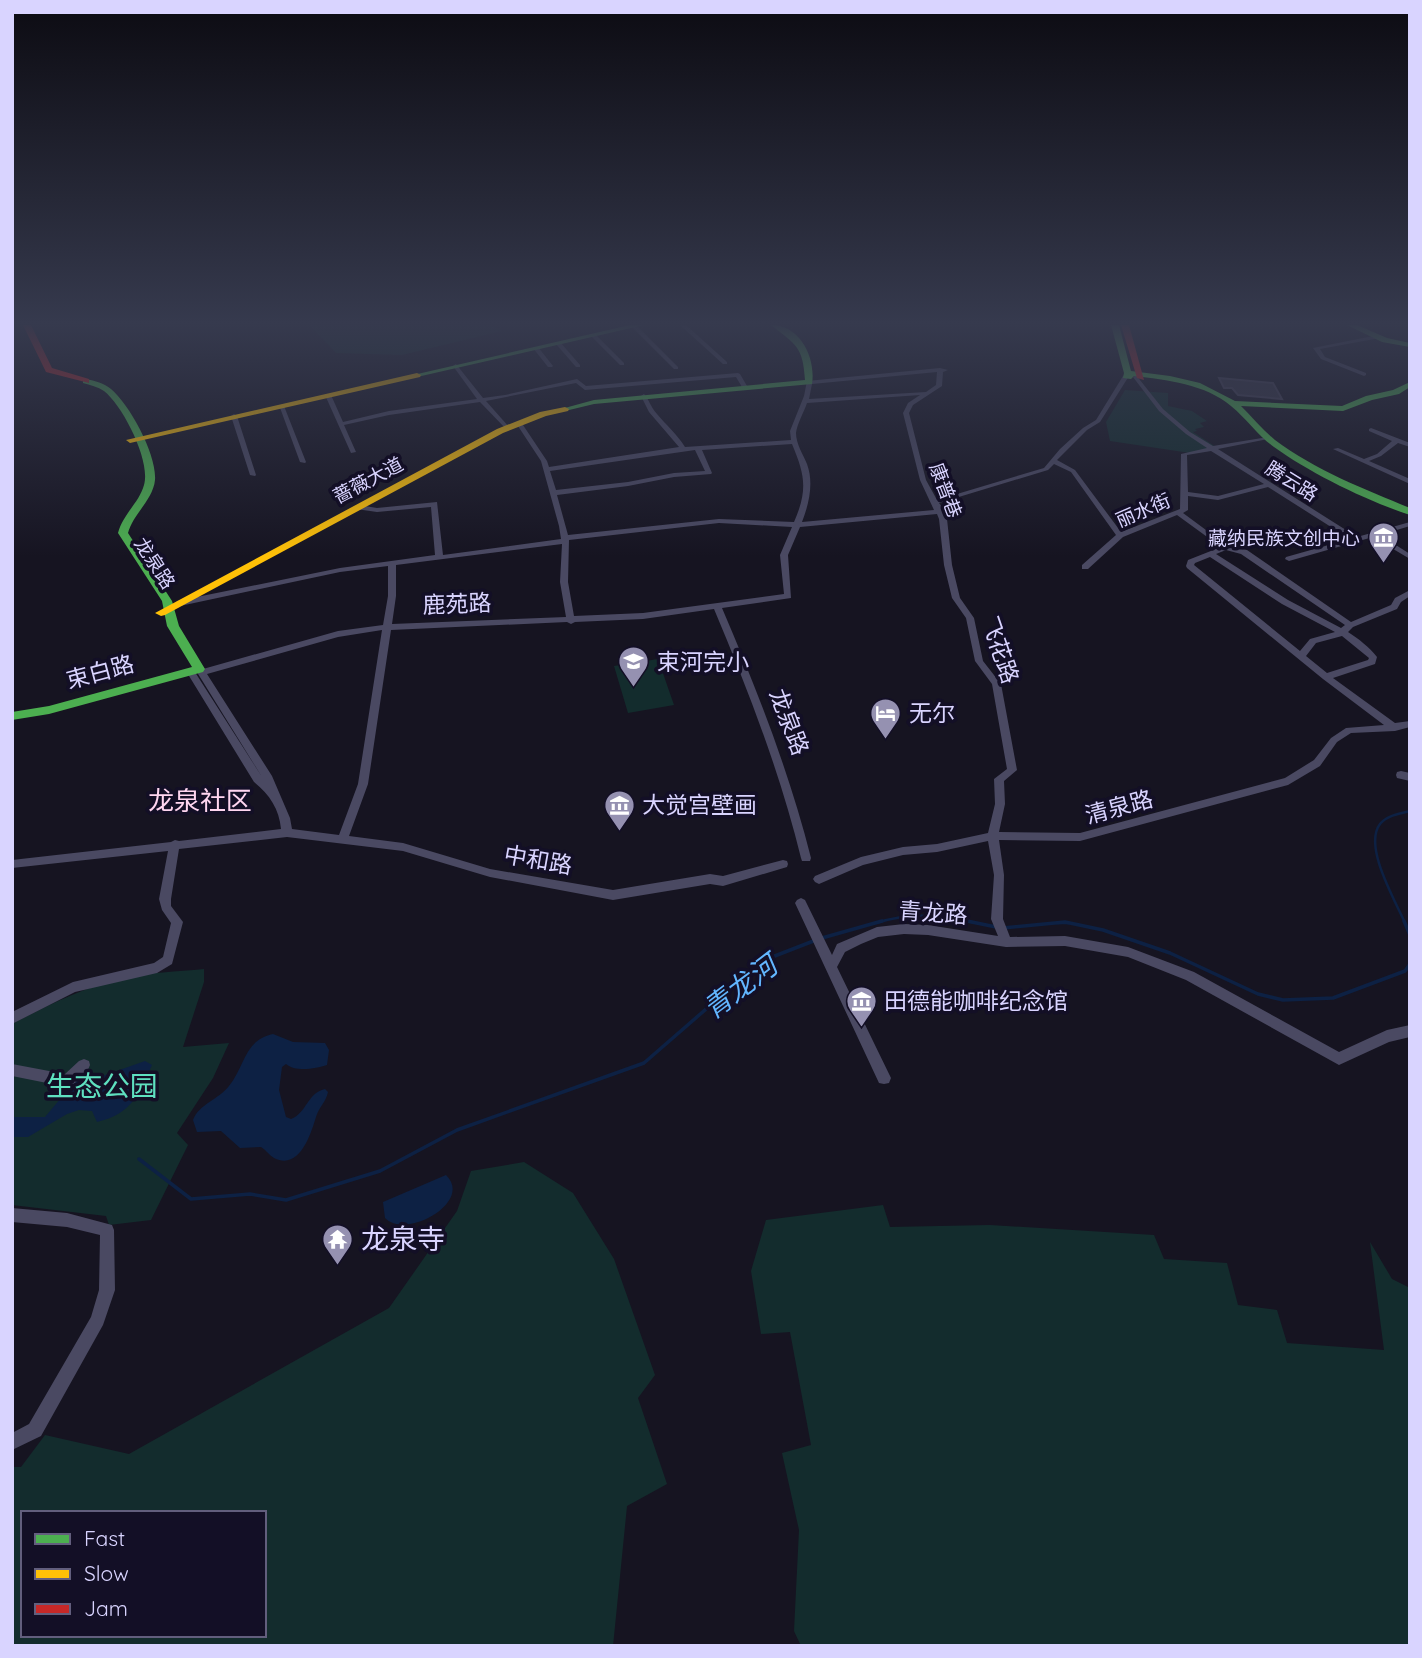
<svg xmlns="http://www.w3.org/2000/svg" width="1422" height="1658" font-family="Quicksand,'Noto Sans SC',sans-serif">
  <rect width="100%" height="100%" fill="#161421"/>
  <!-- green -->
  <path fill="#132c2d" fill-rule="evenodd" d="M309,325H490L502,331L402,355L336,353Z
    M1125,390L1168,393V406L1192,411L1207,421L1200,423L1204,427L1195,429L1197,431L1193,432L1216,447L1190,453L1110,441L1106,422Z
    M658,659L674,705L628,713L614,666Z
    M204,969V982L183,1047L229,1043L213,1078L177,1133L188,1145L151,1220L109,1225L106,1216L12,1205V1024C48,1005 82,988 123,978C149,972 177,972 204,969Z
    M524,1162L573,1193L614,1259L655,1375L638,1398L667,1484L627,1506L613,1646H12V1467H21L45,1435L129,1454L389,1308L457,1211L471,1171ZM23,1513H264V1635H23Z
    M883,1205L890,1227L990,1225L1154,1235L1164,1259L1227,1263L1238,1305L1277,1310L1287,1343L1384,1350L1370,1242L1392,1279L1410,1288V1646H801L794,1631L799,1530L782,1453L811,1445L790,1332L761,1334L751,1271L766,1220Z"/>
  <!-- water -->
  <path fill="#0d2144" d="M273,1034L293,1042L325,1043L329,1050L327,1065C315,1069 295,1072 286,1064L282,1067L279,1090L286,1117L291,1119C307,1113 307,1093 325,1089L328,1092C326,1102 319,1107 316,1117C311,1133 300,1171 274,1158C269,1155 266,1150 261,1147L240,1148L221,1131L197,1132L193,1120C199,1104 218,1100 229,1086C245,1067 244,1040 273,1034Z
    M145,1061L152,1065C139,1094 132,1114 97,1122L92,1111L79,1110L67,1114L28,1137H12V1117H45L77,1079L97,1078Z
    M446,1175C474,1202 406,1240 385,1218L383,1202Z"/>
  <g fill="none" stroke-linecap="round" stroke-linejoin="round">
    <!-- stream-far1 -->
    <path stroke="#0d2144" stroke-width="2.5" d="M876,923C912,912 938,915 976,923
      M1057,923H1069
      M1405,923C1395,900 1363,846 1380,824C1387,815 1400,814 1410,811"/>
    <!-- stream -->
    <path stroke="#0d2144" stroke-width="3.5" d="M967,921L996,927
      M1404,921L1410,935
      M1003,928L1065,922L1103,930L1170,953L1258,994L1283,1000L1333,998L1405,971L1410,964
      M822,938L882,921
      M139,1159L191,1199L250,1194L286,1200L380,1171L457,1130L644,1063L751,970L767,959L816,940"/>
  </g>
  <!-- building -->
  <path fill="#343243" stroke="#433f54" stroke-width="2" d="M1219,378L1273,383L1282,399L1238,395L1232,388H1224Z"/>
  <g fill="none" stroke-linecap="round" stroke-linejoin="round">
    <!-- street -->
    <path fill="#4a4962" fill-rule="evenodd" d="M632,325H636L678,367V369H674L632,327Z
      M680,325H686L727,362V364H723Z
      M591,334H595L624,363V365H620L591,336Z
      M1378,335L1381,337L1380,338L1320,349L1325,357L1366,373V375L1364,376L1321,359L1313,348Z
      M556,342H560L580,365V367H576L556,344Z
      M534,347H538L553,366L552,367H548L533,348Z
      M456,364L483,398L505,395L577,379L586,386L738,373L740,374L747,386L742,387L736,377L585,390L576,383L486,401L509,427V429L507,430L480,402L389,415L344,425L356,452L351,453L325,395L326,394L331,395L343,422L389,411L477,399L453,366Z
      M940,368L948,370L943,372L942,386L913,405L909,413L926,480L937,500L1044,468L1060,449L1083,428L1096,420L1123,376L1126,374L1129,376L1100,422L1087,430L1057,460L1075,470L1121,532L1180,509L1181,454L1207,448L1186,434L1159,411L1133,377L1136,375L1163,409L1190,432L1213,446L1268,437V439L1218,449L1357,537L1410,522V526L1380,535L1410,554V559L1373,537L1289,561L1285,559L1286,557L1350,539L1268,487L1218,500L1188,496V510L1183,513L1229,547L1247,550L1351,622L1391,605L1395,598L1410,590V596L1401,602L1397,609L1353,627L1348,632C1359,639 1369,647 1377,657L1375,664L1333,678L1395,723L1410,721V727L1395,731L1351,733L1337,742L1320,766L1288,785L1080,841L999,840L1004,875L1003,919L1010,937L1065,936L1128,947L1194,972L1339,1052L1387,1030L1410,1025V1037L1389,1042L1339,1065L1186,980L1128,957L1065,946L1006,947L928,935L904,934L878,937L861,944L845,952L837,967L891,1078L889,1083L884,1084L879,1083L795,903L797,900L801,898L805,900L832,955L837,944L877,927L904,924L928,925L998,936L991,919L994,875L988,841L937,852L903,855L863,865L819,884L815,882L813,879L815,876L861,857L903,847L937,844L988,833L995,804L994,779L1007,769L992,684L975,661L966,618L952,598L944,565L939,519L937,514L800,527L788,555L791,598L722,608C757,690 789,771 811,858L810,861H802L801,858C780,772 748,690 714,609L643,619L575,622L571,624L567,622L391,630L368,784L349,836L403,843L490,869L613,890L710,874L723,876L783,860L787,861L788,864L787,867L723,886L710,884L613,900L490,877L403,851L287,837L179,849L171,899V906L183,922L172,964L157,973L75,992L12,1024V1012L73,982L154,963L163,957L171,923L162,910L159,899L168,851L12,868V860L171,842L175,840L179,841L281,829C279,809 270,795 254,782L186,671L190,668L193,669L262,777L195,669L199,666L203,669L338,631L383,625L388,596V566L340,572L180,606L176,603L177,601L340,568L435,555L431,507L377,512L356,509L355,507L359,505L377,508L437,502L443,555L561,539L559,526L541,461L516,423L517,422H521L547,461L549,467L679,447L649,412L641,396L644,394C649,399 651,408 657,414C666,425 677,434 685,447L791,440L790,431L804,396L807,381ZM937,372L936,385L926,392L809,399L812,384ZM920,395L908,403L903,413L920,480L934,510L802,522C809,504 814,483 807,464C803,454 796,444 796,433C797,424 804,412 807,403ZM792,444C805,475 808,490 794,522L719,519L568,535L557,495L628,486L674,477L711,474L712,473L702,450ZM695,450L705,471L674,473L628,482L556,490L550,471ZM1211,451L1264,484L1218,496L1188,492L1187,455ZM1054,464L1071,472L1116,535L1082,565V569H1088L1123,537L1177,515L1221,547L1188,560L1186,566L1187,568L1323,679L1384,725L1346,728L1331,738L1314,760L1285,778L1080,833L999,832L1005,804L1004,781L1017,770L1001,684L983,661L974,618L960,598L952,565L947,519L943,513L945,511L939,503L1048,470ZM719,523L792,527L780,555L784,594L643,613L574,616L568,582L569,540ZM562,544L560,582L566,617L392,624L396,596V565ZM1226,550L1241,554L1345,625L1341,628L1288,600L1216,554ZM1210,557L1282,604L1335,632L1310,639L1300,651L1194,565L1195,563ZM382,630L358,784L339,835L292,829L290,818L272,776L207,674L338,637ZM1342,636L1369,658L1368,660L1327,673L1306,656L1316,643Z
      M279,405L284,406L306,462L305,463L300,462Z
      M234,414L237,416L256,475L255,476L250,475L231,416Z
      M1371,428L1410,443V447L1398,443L1381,456L1369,461L1410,479V484L1333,449L1338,448L1364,459L1377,454L1392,441L1369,431V429Z
      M1401,771L1410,773V781L1397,778L1396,775L1397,772Z
      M84,1059L89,1061L90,1065C87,1074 76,1084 67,1087L12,1076V1064L65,1074L79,1061Z
      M12,1208L67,1213L112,1225L114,1230L115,1290L103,1325L41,1436L12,1450V1433L29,1424L91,1317L99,1290L100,1235L67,1227L12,1222Z"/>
    <!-- fast -->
    <path fill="#4caf50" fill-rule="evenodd" d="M630,325H644L417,377L413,375Z
      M771,325C801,325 816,359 812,384L594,404L565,411L561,409L594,400L805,380C803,346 796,345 771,325Z
      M1111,325H1119L1131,371L1170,376L1200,383L1235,401L1342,406L1366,396L1393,390L1410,382V387L1399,394L1372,400L1343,411L1241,406C1252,417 1263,430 1275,440C1315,470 1364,489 1410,508V515C1367,501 1310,473 1274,447C1258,436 1247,419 1231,406C1205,384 1167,380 1134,376L1131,379L1123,378L1124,373Z
      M1347,325H1357L1387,338L1410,343V347L1382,342Z
      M86,379C95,381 104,383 111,389C130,405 157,455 155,480C153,500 133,514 128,533L172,601L179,626L205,669L203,672L49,714L12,720V712L49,706L192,667L167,626L162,601L118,533C123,514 139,503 144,485C151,461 123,406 104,391C98,387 90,385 83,383V379Z"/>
    <!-- slow -->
    <path fill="#ffc107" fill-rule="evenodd" d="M417,373L421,375L420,377L130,443L126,440Z
      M565,407L569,409L568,411L546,416L503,433L165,615L161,616L155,613L497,429L540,412Z"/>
    <!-- jam -->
    <path fill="#c62828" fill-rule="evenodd" d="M23,325H31L52,368L89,379V383L46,372Z
      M1121,325H1129L1144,380L1137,378Z"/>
  </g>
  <!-- sky -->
  <linearGradient id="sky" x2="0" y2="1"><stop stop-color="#0c0b12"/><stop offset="0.58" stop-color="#363a4e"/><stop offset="1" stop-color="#363a4e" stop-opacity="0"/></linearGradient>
  <rect width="1422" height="557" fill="url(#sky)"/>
  <!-- icons -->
  <defs>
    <symbol id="museum-pin" viewBox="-11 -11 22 30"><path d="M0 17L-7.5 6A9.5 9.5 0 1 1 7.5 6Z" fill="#9591b1" stroke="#130f26"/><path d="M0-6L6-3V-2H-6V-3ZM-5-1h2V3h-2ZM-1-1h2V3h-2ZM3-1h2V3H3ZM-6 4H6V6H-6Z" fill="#fff"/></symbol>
    <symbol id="school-pin" viewBox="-11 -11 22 30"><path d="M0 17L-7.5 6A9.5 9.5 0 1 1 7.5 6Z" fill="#9591b1" stroke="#130f26"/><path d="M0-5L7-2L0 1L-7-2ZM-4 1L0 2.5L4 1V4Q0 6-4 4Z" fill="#fff"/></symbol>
    <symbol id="hotel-pin" viewBox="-11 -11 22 30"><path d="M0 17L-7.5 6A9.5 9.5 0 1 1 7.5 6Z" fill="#9591b1" stroke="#130f26"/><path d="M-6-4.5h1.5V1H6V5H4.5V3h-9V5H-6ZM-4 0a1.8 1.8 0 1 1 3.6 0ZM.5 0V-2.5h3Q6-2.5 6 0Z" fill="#fff"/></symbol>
    <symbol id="temple-pin" viewBox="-11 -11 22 30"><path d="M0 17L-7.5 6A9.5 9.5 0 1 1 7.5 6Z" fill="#9591b1" stroke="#130f26"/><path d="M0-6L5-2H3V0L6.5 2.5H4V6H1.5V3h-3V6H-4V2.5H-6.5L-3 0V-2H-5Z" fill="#fff"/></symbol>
  </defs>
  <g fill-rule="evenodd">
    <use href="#museum-pin" x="1366" y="520" width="35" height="47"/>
    <use href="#school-pin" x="616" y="644" width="35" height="47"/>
    <use href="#hotel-pin" x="868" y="696" width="35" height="47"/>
    <use href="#museum-pin" x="602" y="788" width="35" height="47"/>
    <use href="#museum-pin" x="844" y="984" width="35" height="47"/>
    <use href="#temple-pin" x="320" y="1222" width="35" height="47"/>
  </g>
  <g text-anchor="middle" stroke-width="7" stroke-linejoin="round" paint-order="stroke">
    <!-- far-street labels -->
    <g font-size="19" fill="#d9d4ff" stroke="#130f26">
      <text transform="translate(368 480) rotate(-28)" y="7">蔷薇大道</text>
      <text transform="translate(1292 481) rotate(32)" y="7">腾云路</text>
      <text transform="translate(946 490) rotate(69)" y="7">康普巷</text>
      <text transform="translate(1143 510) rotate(-23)" y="7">丽水街</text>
      <text transform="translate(155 563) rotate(57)" y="7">龙泉路</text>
    </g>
    <!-- far-poi labels -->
    <g font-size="19" fill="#d9d4ff" stroke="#130f26" text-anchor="end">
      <text x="1360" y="545">藏纳民族文创中心</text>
    </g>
    <!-- street labels -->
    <g font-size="23" fill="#d9d4ff" stroke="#130f26">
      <text transform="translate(457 604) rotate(-2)" y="8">鹿苑路</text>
      <text transform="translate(1000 650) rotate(71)" y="8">飞花路</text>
      <text transform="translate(100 672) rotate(-15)" y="8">束白路</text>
      <text transform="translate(789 722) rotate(69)" y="8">龙泉路</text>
      <text transform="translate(1119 807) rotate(-15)" y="8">清泉路</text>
      <text transform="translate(538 860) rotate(10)" y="8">中和路</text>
      <text transform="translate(933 913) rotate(4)" y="8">青龙路</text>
    </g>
    <!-- poi labels -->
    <g font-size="23" fill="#d9d4ff" stroke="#130f26" text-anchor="start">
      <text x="657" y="670">束河完小</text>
      <text x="909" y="721">无尔</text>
      <text x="642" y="813">大觉宫壁画</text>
      <text x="884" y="1009">田德能咖啡纪念馆</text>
    </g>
    <!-- quarter labels -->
    <g font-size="26" fill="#ffd6f0" stroke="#130f26">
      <text x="200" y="810">龙泉社区</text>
    </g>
    <!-- near-water labels -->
    <g font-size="28" font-style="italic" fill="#62b6ff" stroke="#130f26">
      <text transform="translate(740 987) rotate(-37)" y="10">青龙河</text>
    </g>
    <!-- near-park labels -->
    <g font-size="28" fill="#5fe0c0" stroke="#130f26">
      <text x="102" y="1096">生态公园</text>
    </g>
    <!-- near-poi labels -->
    <g font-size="28" fill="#d9d4ff" stroke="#130f26" text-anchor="start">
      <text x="361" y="1249">龙泉寺</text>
    </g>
  </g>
  <!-- border -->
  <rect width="1422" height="1658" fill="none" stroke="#d9d4ff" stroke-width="28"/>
  <!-- legend -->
  <rect x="21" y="1511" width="245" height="126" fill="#130f26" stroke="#625e7d" stroke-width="2"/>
  <rect x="35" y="1534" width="35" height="10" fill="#4caf50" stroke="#625e7d" stroke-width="2"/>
  <text x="84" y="1546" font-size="21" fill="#d9d4ff">Fast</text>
  <rect x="35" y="1569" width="35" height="10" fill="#ffc107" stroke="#625e7d" stroke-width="2"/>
  <text x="84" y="1581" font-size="21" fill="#d9d4ff">Slow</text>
  <rect x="35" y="1604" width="35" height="10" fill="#c62828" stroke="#625e7d" stroke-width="2"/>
  <text x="84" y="1616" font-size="21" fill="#d9d4ff">Jam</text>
</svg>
